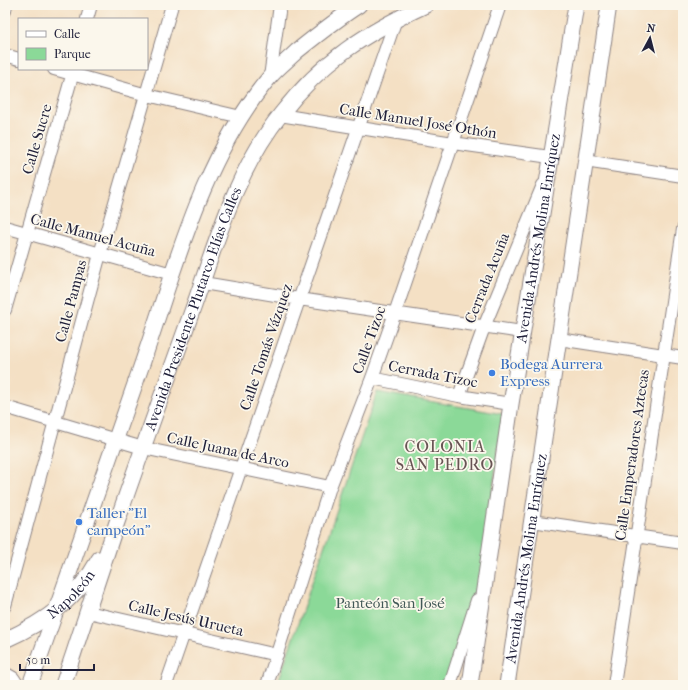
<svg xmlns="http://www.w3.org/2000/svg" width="688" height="690" font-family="'IM FELL French Canon',serif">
  <rect width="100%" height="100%" fill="#fbf7ec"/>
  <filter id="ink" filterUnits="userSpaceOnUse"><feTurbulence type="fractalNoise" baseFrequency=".025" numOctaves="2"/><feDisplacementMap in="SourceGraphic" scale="8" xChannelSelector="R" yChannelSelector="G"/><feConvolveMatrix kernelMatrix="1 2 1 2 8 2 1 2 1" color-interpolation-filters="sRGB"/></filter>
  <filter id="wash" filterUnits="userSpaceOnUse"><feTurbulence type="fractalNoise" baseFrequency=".012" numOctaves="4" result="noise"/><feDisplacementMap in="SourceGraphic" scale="16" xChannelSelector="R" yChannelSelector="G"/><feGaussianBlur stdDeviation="0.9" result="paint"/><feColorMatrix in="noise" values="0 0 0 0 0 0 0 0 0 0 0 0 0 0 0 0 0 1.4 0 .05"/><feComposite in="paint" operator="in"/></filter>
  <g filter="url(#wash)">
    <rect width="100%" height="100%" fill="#f4e0c4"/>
    <!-- green -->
    <path fill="#8bd998" stroke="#567e6a" d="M377,392L503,414L480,584L447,685H277Z"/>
  </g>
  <g filter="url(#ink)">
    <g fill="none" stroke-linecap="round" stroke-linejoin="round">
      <defs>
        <path id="minor" d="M5,10L6,5
          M87,19L91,5
          M5,55L19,59
          M54,69L147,95L241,117
          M270,77L280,5
          M280,115L453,143L550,157
          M585,161L683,176
          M5,227L172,274
          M203,283L299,299L522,332
          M5,310L74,69
          M559,339L683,358
          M372,378L459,396L511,404
          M459,396L484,327L543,185
          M5,407L143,448L330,487
          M532,521L683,543
          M5,606L100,254L172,5
          M88,612L277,655
          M166,685L396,19
          M267,685L330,487L372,378L395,313L500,5
          M450,685L477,600
          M614,685L683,229"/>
        <g id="major">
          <path id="s1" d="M5,640C47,621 77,599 99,559"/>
          <path d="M5,675L12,679L16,685"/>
          <path d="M30,685C68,579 105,473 141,367C175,269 202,158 269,78C277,68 288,60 297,51C317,35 337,19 359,5"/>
          <path id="s2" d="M63,685C81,632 98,579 116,525C140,455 166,384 191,314C216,245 234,173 281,114C323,60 365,33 426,5"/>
          <path id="s3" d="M470,685L511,404L576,5"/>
          <path id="s4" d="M507,685L609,5"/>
        </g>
      </defs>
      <!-- minor casing -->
      <use href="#minor" stroke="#8b8180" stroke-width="14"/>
      <!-- major casing -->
      <use href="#major" stroke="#8b8180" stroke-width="17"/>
      <!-- minor -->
      <use href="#minor" stroke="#fff" stroke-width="12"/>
      <!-- major -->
      <use href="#major" stroke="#fff" stroke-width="15"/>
    </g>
  </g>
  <!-- markers -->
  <g fill="#3f7fe0" stroke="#fbf7ec" stroke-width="1.5">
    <circle cx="492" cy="373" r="4"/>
    <circle cx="79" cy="522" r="4"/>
  </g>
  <g text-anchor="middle" stroke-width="3.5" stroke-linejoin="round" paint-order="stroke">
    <!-- street labels -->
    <g font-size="15" fill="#22223b" stroke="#fbf7ec">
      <text transform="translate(418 121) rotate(9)" y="5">Calle Manuel José Othón</text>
      <text transform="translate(37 139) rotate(-74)" y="5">Calle Sucre</text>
      <text transform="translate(93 235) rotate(15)" y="5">Calle Manuel Acuña</text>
      <text dy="5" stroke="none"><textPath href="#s3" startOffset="452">Avenida Andrés Molina Enríquez</textPath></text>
      <text transform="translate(487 278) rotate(-68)" y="5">Cerrada Acuña</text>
      <text transform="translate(71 301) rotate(-75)" y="5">Calle Pampas</text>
      <text dy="5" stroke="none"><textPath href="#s2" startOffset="398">Avenida Presidente Plutarco Elías Calles</textPath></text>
      <text transform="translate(369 340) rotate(-70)" y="5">Calle Tizoc</text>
      <text transform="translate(266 347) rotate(-71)" y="5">Calle Tomás Vázquez</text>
      <text transform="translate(433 374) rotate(11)" y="5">Cerrada Tizoc</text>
      <text transform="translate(228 450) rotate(12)" y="5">Calle Juana de Arco</text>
      <text transform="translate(632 455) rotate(-82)" y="5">Calle Emperadores Aztecas</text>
      <text dy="5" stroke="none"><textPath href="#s4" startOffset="128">Avenida Andrés Molina Enríquez</textPath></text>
      <text dy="5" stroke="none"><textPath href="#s1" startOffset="81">Napoleón</textPath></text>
      <text transform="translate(186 618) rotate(13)" y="5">Calle Jesús Urueta</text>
    </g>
    <!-- shop labels -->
    <g font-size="15" fill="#366cbe" stroke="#fbf7ec" text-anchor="start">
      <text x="500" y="369">Bodega Aurrera<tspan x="500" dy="17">Express</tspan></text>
      <text x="87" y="518">Taller "El<tspan x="87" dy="17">campeón"</tspan></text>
    </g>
    <!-- park labels -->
    <g font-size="15" fill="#425957" stroke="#fbf7ec">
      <text x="390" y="608">Panteón San José</text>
    </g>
    <!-- neighbourhood labels -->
    <g font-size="16" letter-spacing="1" fill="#685454" stroke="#fbf7ec">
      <text x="445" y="452">COLONIA<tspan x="445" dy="18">SAN PEDRO</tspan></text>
    </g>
  </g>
  <!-- margin -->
  <rect width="688" height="690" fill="none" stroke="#fbf7ec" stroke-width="20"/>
  <!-- legend -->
  <rect x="18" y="18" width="130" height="52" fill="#fbf7ec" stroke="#a4a2a5"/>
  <rect x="26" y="31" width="20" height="6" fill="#ffffff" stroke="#a4a2a5"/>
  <text x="54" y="38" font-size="12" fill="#22223b">Calle</text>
  <rect x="26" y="48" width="20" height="12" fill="#8bd998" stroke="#a4a2a5"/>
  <text x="54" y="58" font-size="12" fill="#22223b">Parque</text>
  <!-- north arrow -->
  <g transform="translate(650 38) rotate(7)" stroke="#fbf7ec" stroke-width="3" paint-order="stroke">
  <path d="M0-3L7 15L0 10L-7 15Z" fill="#22223b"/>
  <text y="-6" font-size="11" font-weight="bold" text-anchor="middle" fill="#22223b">N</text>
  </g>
  <!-- scale -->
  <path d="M20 664v6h74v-6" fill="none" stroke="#22223b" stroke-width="2"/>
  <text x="26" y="664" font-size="12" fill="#22223b" stroke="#fbf7ec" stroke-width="3" paint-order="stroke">50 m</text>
</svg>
